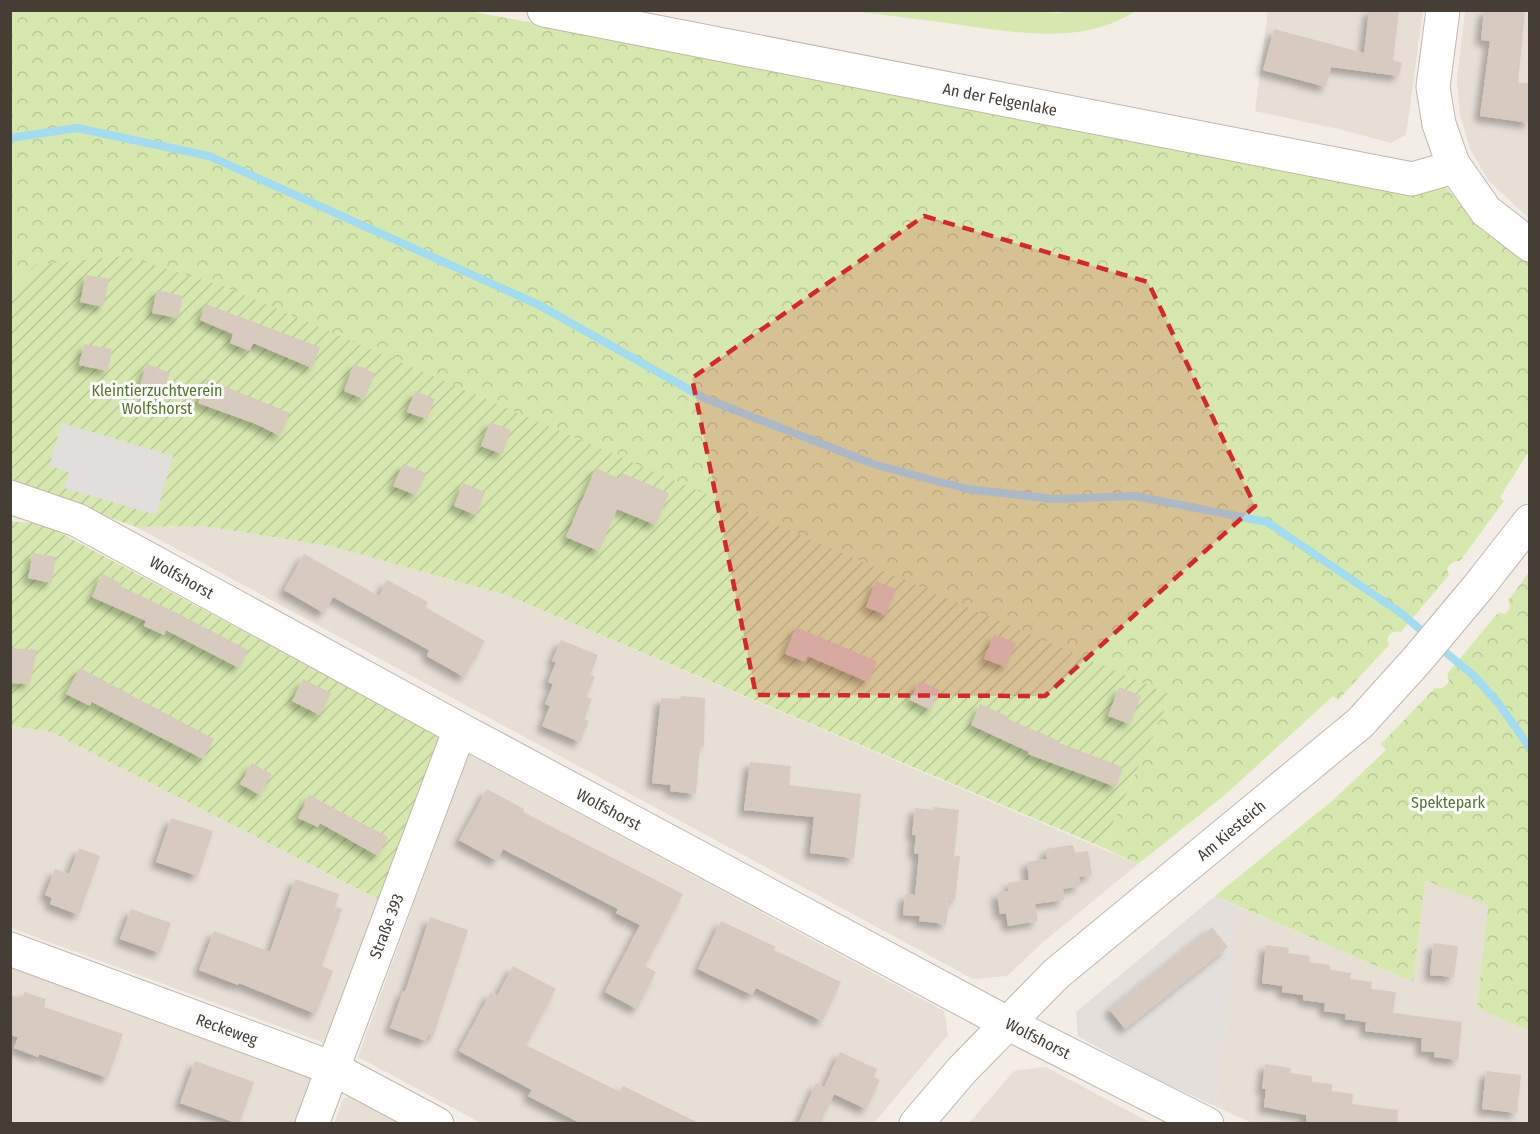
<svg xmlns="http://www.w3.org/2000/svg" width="1540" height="1134" font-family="'Fira Sans Condensed',sans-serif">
  <defs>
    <pattern id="park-crowns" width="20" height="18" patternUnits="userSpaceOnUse" patternTransform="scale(1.5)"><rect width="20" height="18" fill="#d6e8ae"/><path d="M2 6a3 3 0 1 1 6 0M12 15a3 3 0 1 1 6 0" fill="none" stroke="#b9c896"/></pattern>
    <pattern id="garden-furrows" width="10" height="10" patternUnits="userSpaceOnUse" patternTransform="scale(1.5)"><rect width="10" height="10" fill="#d6e8ae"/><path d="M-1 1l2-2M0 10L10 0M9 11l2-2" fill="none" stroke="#b9c896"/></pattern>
    <filter id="shadow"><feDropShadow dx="-5.5" dy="5.5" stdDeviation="3" flood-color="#0004"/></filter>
  </defs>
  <rect width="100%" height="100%" fill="#f3ede6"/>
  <!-- residential -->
  <path fill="#e7ded4" d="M1268,11H1423L1406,135L1391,143L1339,129L1255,111Z
    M1465,11H1529V218L1489,181L1470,149L1460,114L1457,80Z
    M204,526L336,547L506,595L1138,864L1042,943L1007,976L973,979L136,527Z
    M10,726L51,732L380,900L327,1044L11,928Z
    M468,754L944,1011L948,1035L873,1124L481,1123L358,1057Z
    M1425,879L1488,905L1477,1008L1529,1031V1123H1252L1215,1106L1239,907L1413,982Z
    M11,967L305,1071L313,1084L298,1123L11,1124Z
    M1046,1067L1149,1122L1153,1123H969L1014,1071Z
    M354,1094L409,1124H334L343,1099Z"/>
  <!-- industrial -->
  <path fill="#e5dfdb" d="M1215,896L1239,907L1215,1106L1155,1079L1078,1036L1076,1012Z"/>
  <!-- grass -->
  <path fill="#d6e8ae" d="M1021,10L1058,13L1080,10L1136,11C1082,45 1021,33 961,25C925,20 888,15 851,11Z"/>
  <!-- park -->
  <path fill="url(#park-crowns)" d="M11,11H469L1257,159L1444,185L1481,230L1529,263V451L1500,497L1504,501L1460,561C1453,561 1450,563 1447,569L1449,575L1401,632C1393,631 1390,632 1387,640L1389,645L1338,700L1333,696L1226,794L1138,864L1102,847L1170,696L35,265L11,294Z
    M1529,572V1031L1477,1008L1488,905L1425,880L1413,982L1215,896L1332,801L1386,750L1381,744L1435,688C1442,689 1446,687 1449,681L1447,674L1498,613C1505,614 1508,614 1510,607L1508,601Z"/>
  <!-- garden -->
  <path fill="url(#garden-furrows)" d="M124,256L226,287L1171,695L1102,847L506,595L335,547L204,526L136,527L11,482L10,294L35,265Z
    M10,521L44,524L440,737L380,900L51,732L11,726Z"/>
  <!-- parking -->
  <path fill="#e1dedb" d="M62,423L173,456L156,515L64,488L69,472L49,466Z"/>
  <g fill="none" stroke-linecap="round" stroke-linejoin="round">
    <!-- stream -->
    <path stroke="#a1dcf1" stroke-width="8" d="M10,138L77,128L209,156L539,305L704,398L876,465L967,489L1054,499L1135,496L1267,522L1401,613L1429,637
      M1438,646L1473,675L1499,704L1530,748"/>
  </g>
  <!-- building -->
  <path fill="#d8cabe" filter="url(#shadow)" d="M1369,10H1399L1393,60L1402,63L1399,76L1331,67L1326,87L1263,70L1274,29L1364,53Z
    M1484,10H1525L1518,83H1530V123L1480,116L1490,41L1481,40Z
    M86,275L109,279L103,307L80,302Z
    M157,290L183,296L178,318L152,313Z
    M206,304L320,347L312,368L253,343L250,351L230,343L233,334L200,320Z
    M84,344L112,349L108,371L79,365Z
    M147,364L170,373L161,398L138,390Z
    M354,364L375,373L364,399L344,391Z
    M207,379L290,413L280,436L256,424L198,403Z
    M415,391L435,399L427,419L407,412Z
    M490,422L511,430L502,454L481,446Z
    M403,464L426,473L416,495L393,486Z
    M596,468L620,479L622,473L669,493L656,525L617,509L599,551L566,537Z
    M463,483L485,492L476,515L454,506Z
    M33,553L56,557L51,583L28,578Z
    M304,554L379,596L387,580L428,602L425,607L485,641L464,677L427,656L429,650L333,597L324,613L284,590Z
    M102,574L121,583L120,586L175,612L248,650L239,668L166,630L164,635L144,626L146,621L92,597Z
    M876,581L896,589L886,615L866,607Z
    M796,627L877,661L868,682L808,656L805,662L785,654Z
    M994,634L1016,643L1006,667L984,659Z
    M561,640L598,655L590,675L595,677L586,697L592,699L584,719L589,721L580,742L542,726L550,706L545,704L553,684L548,682L556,662L552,661Z
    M10,648L37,650L30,684L10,683Z
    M80,668L214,739L203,759L92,702L90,706L66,694Z
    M303,679L331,693L320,715L292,701Z
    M919,681L940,690L931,710L910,700Z
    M1119,687L1141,696L1130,724L1108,716Z
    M681,696L705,698L704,747H700L696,794L670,791L671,785L652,783L661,698L680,699Z
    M980,704L1007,716L1006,718L1059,741V743L1123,767L1116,787L1028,754L1029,752L971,725Z
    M750,762L791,766L789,785L861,794L854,858L810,853L814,817L744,810Z
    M252,763L272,774L260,795L240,784Z
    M487,789L524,809L523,812L683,894L645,966L656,972L637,1009L605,992L640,925L616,913L618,909L503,849L497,861L459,840Z
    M309,795L388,837L378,856L320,823L318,827L298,818Z
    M934,807L959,810L954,856H960L955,900H949L946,924L919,921L920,916L903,915L905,894L915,895L919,854L914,853L916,835H912L915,808L934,810Z
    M171,818L213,831L198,876L156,862Z
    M1073,845L1075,853L1088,851L1092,875L1079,877L1080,886L1063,889L1064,900L1035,904L1038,921L1008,926L1006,913L1000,914L997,893L1009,891L1008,883L1029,880L1027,862L1047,859L1046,849Z
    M79,848L100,856L79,915L50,904L52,898L45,895L55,869L69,874Z
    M295,879L339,894L335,907L342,909L322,966L333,971L316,1014L239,983L238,985L199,970L214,931L270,952Z
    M131,909L171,923L160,953L120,939Z
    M430,917L468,930L433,1037L428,1034L426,1041L390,1028L403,991L405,992Z
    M721,921L776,947L774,950L841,982L822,1021L756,988L752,995L698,969Z
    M1212,927L1228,947L1125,1029L1109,1009Z
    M1433,943L1458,946L1454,977L1430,975Z
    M1266,945L1289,948L1288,953L1310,956L1309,962L1330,965V970L1351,973L1350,979L1372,982L1371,989L1396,992L1393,1013L1462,1022L1458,1060L1434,1057L1435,1052L1421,1051L1422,1038L1365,1031L1366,1022L1345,1019L1346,1014L1324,1011L1325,1003L1303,1000V995L1282,992L1283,986L1262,983Z
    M513,966L556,989L526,1045L620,1092L623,1086L701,1124H582L528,1096L532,1090L459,1051L491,992L497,996Z
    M24,992L46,999L44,1007L123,1034L108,1078L39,1054L38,1057L14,1048L18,1037L10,1035V995L22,999Z
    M840,1052L877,1069L874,1077L880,1080L866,1109L834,1094L820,1124H798L816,1083L824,1087Z
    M195,1061L254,1082L239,1124L180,1103Z
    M1265,1064L1291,1068L1290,1073L1312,1076V1082L1332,1084V1091L1353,1094L1352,1104L1398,1110L1397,1124H1325L1306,1121V1115L1264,1107L1266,1089H1262Z
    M1486,1071L1521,1075L1517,1113L1482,1109Z"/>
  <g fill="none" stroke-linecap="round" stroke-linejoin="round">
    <defs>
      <path id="minor" d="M544,10L1412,179L1440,171L1453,164
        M1443,10L1433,87L1439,124L1453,164L1486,211L1530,245
        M10,497L77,520L463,731L1007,1023L1207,1124
        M10,949L332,1068L437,1124
        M312,1124L454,745L463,731
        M916,1124L962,1070L1056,974L1360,723L1417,660L1479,586L1530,521"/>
    </defs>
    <!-- minor casing -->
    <use href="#minor" stroke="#c2b6ab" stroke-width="35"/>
    <!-- minor -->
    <use href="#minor" stroke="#fff" stroke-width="33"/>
  </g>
  <!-- marked area -->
  <path fill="#d62828" fill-opacity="0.2" stroke="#d62828" stroke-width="4.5" stroke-dasharray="12 8" stroke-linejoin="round" d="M924,216L1148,282L1255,506L1045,696L756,695L692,378Z"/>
  <g text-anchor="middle" stroke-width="6" stroke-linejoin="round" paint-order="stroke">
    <!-- street labels -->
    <g font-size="16" fill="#463d35" stroke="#fff">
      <text transform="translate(1000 99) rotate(11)" y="6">An der Felgenlake</text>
      <text transform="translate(182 577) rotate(29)" y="6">Wolfshorst</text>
      <text transform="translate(609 809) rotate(28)" y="6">Wolfshorst</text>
      <text transform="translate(1231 830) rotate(-40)" y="6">Am Kiesteich</text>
      <text transform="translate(386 926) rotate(-69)" y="6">Straße 393</text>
      <text transform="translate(227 1029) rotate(20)" y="6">Reckeweg</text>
      <text transform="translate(1038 1038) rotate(27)" y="6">Wolfshorst</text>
    </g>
    <!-- park labels -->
    <g font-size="16" fill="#527827" stroke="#fff">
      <text x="157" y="396">Kleintierzuchtverein<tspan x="157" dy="18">Wolfshorst</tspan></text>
      <text x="1448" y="808">Spektepark</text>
    </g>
  </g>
  <!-- border -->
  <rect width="1540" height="1134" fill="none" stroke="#463d35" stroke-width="24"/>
</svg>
